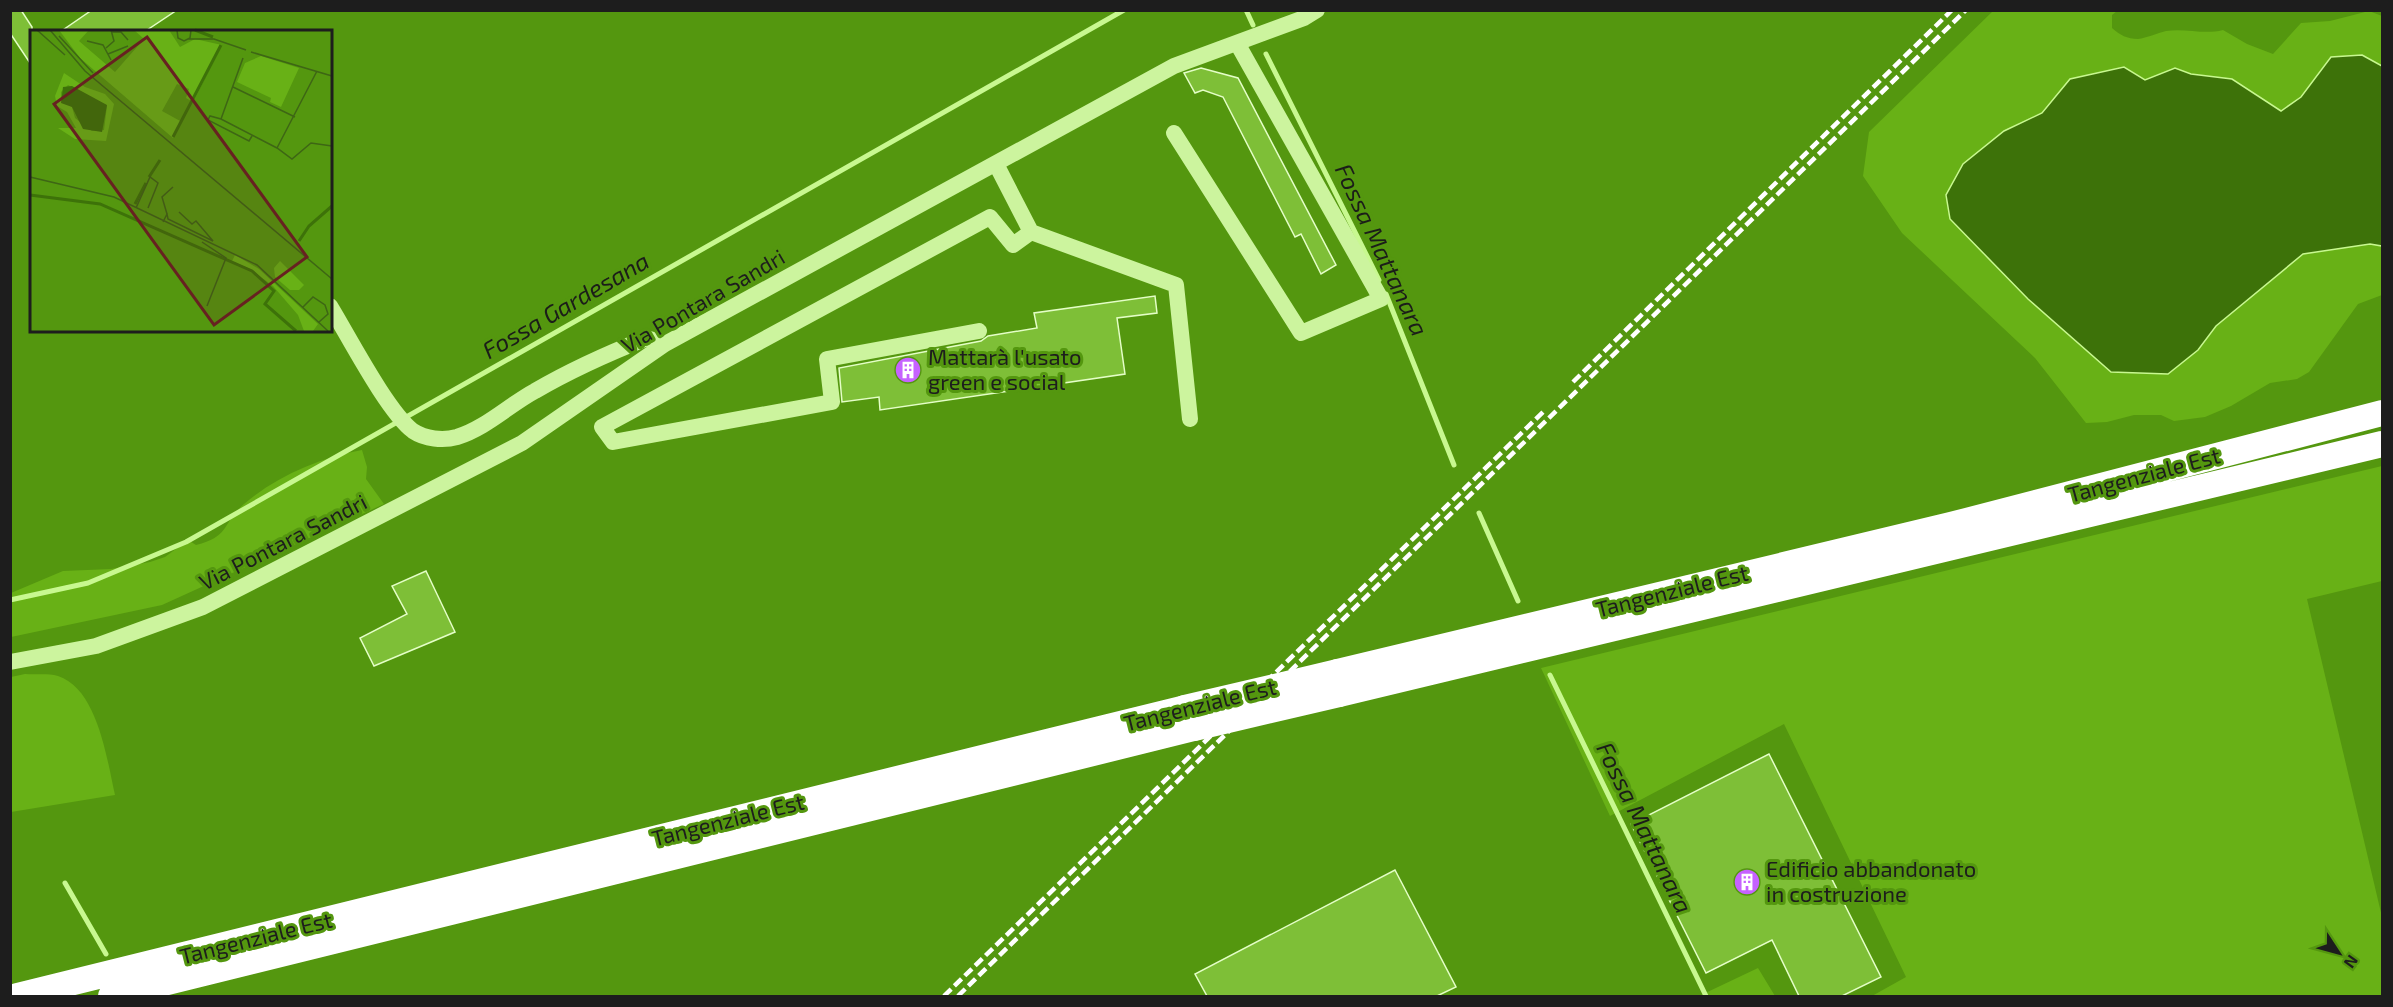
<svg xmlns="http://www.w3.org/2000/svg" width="2393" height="1007" font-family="'Exo 2',sans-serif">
  <rect width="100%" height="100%" fill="#54970f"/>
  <!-- green -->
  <path fill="#68b116" d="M1993,11H2117L2112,15V28C2120,35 2127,39 2138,39C2147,38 2157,33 2166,31C2186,28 2204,35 2223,30L2247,44L2273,54L2301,23L2330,21L2369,11L2382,16V66L2362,55L2331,58L2301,97L2281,111L2232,79L2191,74L2175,68L2145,80L2070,79L2042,113L2004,131L1983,254L2111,372L2198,350L2216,326L2303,254L2370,244L2382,246V295L2358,304L2309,372L2297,379L2270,383L2231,406L2205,417L2174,421L2161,415H2134L2107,422L2086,423L2035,358L1902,233L1863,176L1869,132Z
    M362,450L367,467L366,479L384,504L162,605L11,637V593L63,571L111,569L150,562L165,557L188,540L196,545C231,536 221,524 244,504C277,476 319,458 362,450Z
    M2382,466V581L2307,599L2382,917V996H1872L1906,977L1784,724L1610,816L1541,668Z
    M25,674C35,675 48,673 58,676C98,689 107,760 115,795L11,812V677Z
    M1758,968L1775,996H1699Z"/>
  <!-- water -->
  <path fill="#3d7209" stroke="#c8f890" stroke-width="1.5" d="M2362,55L2382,66V246L2370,244L2303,254L2216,326L2198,350L2168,374L2111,372L2028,299L1950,219L1946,195L1963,164L2004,131L2042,113L2070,79L2124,67L2145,80L2175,68L2191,74L2232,79L2281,111L2301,97L2331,57Z"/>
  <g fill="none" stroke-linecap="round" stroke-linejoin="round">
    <!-- stream -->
    <path stroke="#c8f890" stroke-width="5" d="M1246,10L1253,25
      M1266,54L1379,280
      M1386,294L1454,465
      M1479,513L1518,601
      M10,600L88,583L186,542L1124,10
      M1550,675L1706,996
      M65,883L106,954"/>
  </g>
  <!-- building -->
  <path fill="#7ebf37" stroke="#e4fec7" stroke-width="1.5" d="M10,10H21L32,27V66L10,33Z
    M92,10H177L144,32H60Z
    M1201,68L1238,78L1336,265L1321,274L1301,234L1295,237L1223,97L1203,90L1195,93L1184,73Z
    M1155,296L1157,313L1117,318L1125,374L880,410L879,397L842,402L839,368L981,341L988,336L1037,328L1034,313Z
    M426,571L455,632L374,666L360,638L407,614L392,586Z
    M1769,754L1881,977L1842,996H1799L1772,940L1706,973L1631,824Z
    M1395,870L1456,987L1437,996H1207L1195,974Z"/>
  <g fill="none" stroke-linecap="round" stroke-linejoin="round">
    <!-- minor -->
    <path stroke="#ccf49e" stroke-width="16" d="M1174,133L1301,333L1381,299L1237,43
      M996,164L1031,232L1176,285L1190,419
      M330,306C349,337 387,411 413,431C425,439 443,441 457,437C486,428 509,405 535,391C571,370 609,353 647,338L665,344
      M979,331L827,359L832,402L613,442L602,427L990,217L1013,245L1031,232
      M10,662L96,646L203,607L522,443L665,344L1174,66L1304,18L1317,10"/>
    <!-- highway -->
    <path stroke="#fff" stroke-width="26" d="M1338,672L1951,525L2382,413
      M1339,694L2382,444
      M17,996L1185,708
      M111,996L1194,728"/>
    <!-- rail -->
    <path stroke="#fff" stroke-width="4.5" stroke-dasharray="10 4.5" stroke-linecap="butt" d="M1573,382L1952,10
      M944,996L1543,412
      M958,996L1966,10"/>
    <!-- highway-bridge -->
    <path stroke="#fff" stroke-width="26" d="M1185,708L1338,672
      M1194,728L1339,694"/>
  </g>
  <!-- icons -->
  <defs>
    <symbol id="building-disc" viewBox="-11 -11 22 22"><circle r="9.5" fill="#c662ff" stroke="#54970f"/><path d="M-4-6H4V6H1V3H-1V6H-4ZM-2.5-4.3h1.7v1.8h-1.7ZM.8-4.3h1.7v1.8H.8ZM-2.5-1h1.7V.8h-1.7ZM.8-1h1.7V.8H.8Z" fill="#fff"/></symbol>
  </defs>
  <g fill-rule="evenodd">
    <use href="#building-disc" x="893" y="355" width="30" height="30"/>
    <use href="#building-disc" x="1732" y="867" width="30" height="30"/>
  </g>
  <g text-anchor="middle" stroke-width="6" stroke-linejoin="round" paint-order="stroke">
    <!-- street labels -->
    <g font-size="22" fill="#1d1d1d" stroke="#54970f">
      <text transform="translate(703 301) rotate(-30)" y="8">Via Pontara Sandri</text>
      <text transform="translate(2144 475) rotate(-15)" y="8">Tangenziale Est</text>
      <text transform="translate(283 542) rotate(-27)" y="8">Via Pontara Sandri</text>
      <text transform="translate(1672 591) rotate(-14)" y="8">Tangenziale Est</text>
      <text transform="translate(1200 705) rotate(-14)" y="8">Tangenziale Est</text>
      <text transform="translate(728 820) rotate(-14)" y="8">Tangenziale Est</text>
      <text transform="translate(256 938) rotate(-14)" y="8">Tangenziale Est</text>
    </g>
    <!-- poi labels -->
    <g font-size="22" fill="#1d1d1d" stroke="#54970f" text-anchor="start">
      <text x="928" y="365">Mattarà l'usato<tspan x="928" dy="25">green e social</tspan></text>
      <text x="1766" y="877">Edificio abbandonato<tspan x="1766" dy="25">in costruzione</tspan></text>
    </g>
    <!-- water labels -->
    <g font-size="24" font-style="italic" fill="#1b1d19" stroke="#54970f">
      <text transform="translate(1381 250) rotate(65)" y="8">Fossa Mattanara</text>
      <text transform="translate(566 306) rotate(-30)" y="8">Fossa Gardesana</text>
      <text transform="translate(1644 828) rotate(64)" y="8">Fossa Mattanara</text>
    </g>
  </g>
  <!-- overview -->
  <g transform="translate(30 30)">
    <rect width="302" height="302" fill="#54970f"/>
    <path d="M29,0H59L49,11L85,42L114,9L104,0H139L150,17L165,9L192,15L163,72L156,68L159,59L147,54L132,81L152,92L143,108L50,28ZM231,26L269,38L251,77L240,72L241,68L207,52L215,33ZM34,43L55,57L75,64L84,74L76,111L45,109L28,98H46L37,82L27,76L25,66ZM38,55L77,76L74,100L62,101L45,88L42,77L31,70V62ZM205,225L229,239L288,294L283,301H274L268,285L243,256L220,239L202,231ZM250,231L274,255L269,260H260L245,247L244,238Z" fill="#68b116" fill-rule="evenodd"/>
    <path d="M42,56L77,75L72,102L53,99L42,77L31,73L33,57Z" fill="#3d7209"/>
    <path fill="none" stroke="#3d7209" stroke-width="3" d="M165,0L183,7M143,107L191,15M119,147L130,130M0,165L70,174L222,241L244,261L235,274L266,301M105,174L116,153M269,211L279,196L302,176"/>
    <path fill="none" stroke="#3e6615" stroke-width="1.5" d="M7,0L35,25M20,0L55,41L302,249M147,0L148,8L154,11L160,8L161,0M81,2H91L98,10M29,6L63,43M158,9H184L216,20M57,11L73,15L81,30M76,18L84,11L81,0M221,22L302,46M78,24L98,16M203,57L265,87M191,89L213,28M222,106L219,111L178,90L180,86L191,89L247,118L262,129L281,113L302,116M247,118L287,41M0,147L84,167L227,235L298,301M106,178L120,147L128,153L118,178M137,184L138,189L183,211L166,191L162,194L149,182M133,192L137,184L132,167L143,157M172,212L196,228L177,276M273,277L283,267L295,275L298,284L289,292"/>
    <path fill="#672121" fill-opacity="0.15" stroke="#672121" stroke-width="3" d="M117,7L277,227L184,295L24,74Z"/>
    <rect width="302" height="302" fill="none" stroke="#1d1d1d" stroke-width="3"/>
  </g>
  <!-- border -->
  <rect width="2393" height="1007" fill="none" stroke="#1d1d1d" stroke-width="24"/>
  <!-- north arrow -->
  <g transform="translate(2339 953) rotate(126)" stroke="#54970f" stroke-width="4.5" paint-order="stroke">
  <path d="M0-4.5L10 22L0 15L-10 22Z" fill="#1d1d1d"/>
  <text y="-9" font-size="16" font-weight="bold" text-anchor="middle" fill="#1d1d1d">N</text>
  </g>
</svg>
